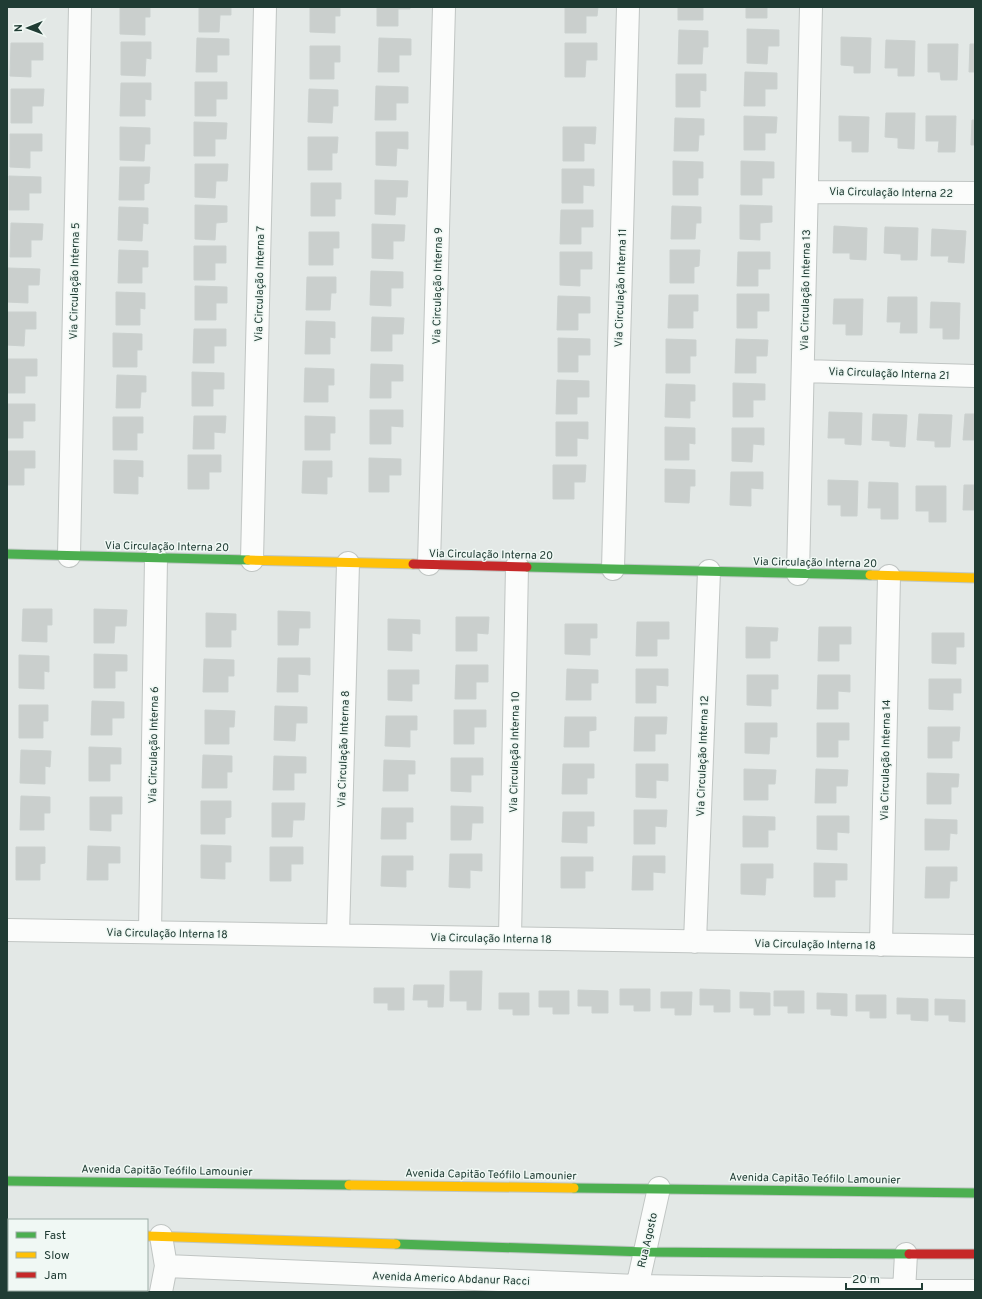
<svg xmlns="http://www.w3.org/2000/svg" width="982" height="1299" font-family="Overpass,sans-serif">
  <rect width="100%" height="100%" fill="#e3e8e6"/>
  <!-- building -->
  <path fill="#cacfcd" stroke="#cbd1cf" d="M120,7H150V17H145V35L120,34Z
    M199,7H231V15H220L219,32H199Z
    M310,7H340V16H335V33L310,32Z
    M377,7H410V9H398V26H377Z
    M565,7H598L597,16H586V33H565Z
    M678,7H703V20H678Z
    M746,7H767V18H746Z
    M747,29L779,30V46H768L767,64L747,63Z
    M679,30L708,31V47H703L702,64H678Z
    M841,37L871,38L870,73H854V66L841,65Z
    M197,38L229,39V55H217V72H196Z
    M379,38L411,39V55H399V72H378Z
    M886,40L915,41L914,76H898V68H885Z
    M121,42H151V59L146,58L145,76L121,75Z
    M11,43H43V60H31V77L10,76Z
    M565,43H597V60H586L585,77H565Z
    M928,44H958L957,80H941L940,72H928Z
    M970,44H975V72H969Z
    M310,46H340V62H334V79H310Z
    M745,72L777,73V89H765V106H744Z
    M676,74H706V91L700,90V107H676Z
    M195,82H227V99H216V116H195Z
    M121,83H151V100L145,99V116H120Z
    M376,86L408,87V103H396V120H375Z
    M11,89H44L43,106H32V123H11Z
    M309,89L338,90V106H333L332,123L308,122Z
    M886,113H915L914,149L898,148V138L885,137Z
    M744,116L777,117L776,133H765V150H744Z
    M839,116L869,117L868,152H852V141H839Z
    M926,116H956L955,152H938L939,141H926Z
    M675,118L704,119V135H699L698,151H674Z
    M972,120H975V145H971Z
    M194,122L227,123L226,139H215V156H194Z
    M120,127L150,128V144H145L144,161L120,160Z
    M563,127H596L595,144L584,143V161H563Z
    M376,132H408V149L397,148L396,166L376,165Z
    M10,134H42V151H30V168L10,167Z
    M308,137H338L337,153H332V170H308Z
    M673,161L703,162V178H698V195H673Z
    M741,161L774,162V178H762V195H741Z
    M195,164H228L227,181H216L215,198L195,197Z
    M120,167H150L149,183L144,184V200H119Z
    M562,169H594V186L583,185V203H562Z
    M9,176L41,177V193H29V210H9Z
    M375,180L408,181L407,197H396L395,215L375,214Z
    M311,183H341V199H335V216H311Z
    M195,205L227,206V222L216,223L215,240L195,239Z
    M740,205L772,206V222L760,223V240L740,239Z
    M672,206L701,207V223H696L695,239H671Z
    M119,207L148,208V224L143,223L142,241L118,240Z
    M561,210H593V227H581V244H560Z
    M11,223L43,224L42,240H31V257H10Z
    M372,224L405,225L404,241H393V259L372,258Z
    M834,226L867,228L866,260L850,259V253H833Z
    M885,227L918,228L917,260H901V254L884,253Z
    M932,229L966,231L964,263L948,262L949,256H931Z
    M309,232H339V248H333V265H309Z
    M194,246H226V263H215V280H194Z
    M119,250L148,251V267H142V283H118Z
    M670,250H700L699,266L694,267V283H670Z
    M560,252H592V269H580V286L560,285Z
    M738,252H770V269H758V286H737Z
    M8,268L40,269L39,285H28V303L7,302Z
    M371,271L403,272V288H391V306L370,305Z
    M307,277H336V293H331L330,310H306Z
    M195,286L227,287V303H216V320H195Z
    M116,292L145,293V309L140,308V325H116Z
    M737,294H769V311H757V328H737Z
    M669,295H698V311H693V328H668Z
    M558,296L590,297V313H578V330H557Z
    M888,297H917V333H900L901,322H887Z
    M834,299H863L862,335H846V324H833Z
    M931,302L960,303L959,339H943V328H930Z
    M7,312H36V329H25L24,346L7,345Z
    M372,317L404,318L403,334H392V351H371Z
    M306,321L335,322V338L330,337V354H305Z
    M194,329H226V346H214V363H193Z
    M113,333L142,334V350H137V367H113Z
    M558,338L590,339V355H578V372H558Z
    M666,339L696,340V356H690V373H666Z
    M736,339L768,340L767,356H756V373H735Z
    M7,359H37V376H25V393H7Z
    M371,364L403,365V381H391V398H370Z
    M305,368L334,369V385H328V402H304Z
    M192,372L224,373V389H213V406H192Z
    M117,375L146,376V392H141L140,408H116Z
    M557,380L589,381V397H577V414H556Z
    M733,383L765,384V400H753V417H733Z
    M666,384L695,385V401H690V418L665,417Z
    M7,404H35V421H23V438H7Z
    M370,410H403V427L391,426V444H370Z
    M829,412L862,413L861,445L845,444V438H828Z
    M873,414L907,415L905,447L890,446V441L872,440Z
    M919,414L952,415L950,447H935V441L917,440Z
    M965,414H975V440H963Z
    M194,416H226L225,433L214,432V449H193Z
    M305,416L335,417V433H330V450H305Z
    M113,417H143V433H137V450H113Z
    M556,422H588V439L577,438V456H556Z
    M665,427L695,428V444L689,443V460H665Z
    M732,428H764V445L753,444L752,462L732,461Z
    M7,451H35V468H24V485H7Z
    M188,455H221V472H209V489H188Z
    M369,458L401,459V475H389V492H369Z
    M114,460L143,461V477L138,476V494L114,493Z
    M303,461H332V477H327V494L302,493Z
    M553,465H586L585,482H574V499H553Z
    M665,469L695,470V486H690L689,503L665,502Z
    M731,472H763V489L751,488V506L730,505Z
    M828,480L858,481L857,516H841V505H828Z
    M869,482L898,483V519H881V508H868Z
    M964,485H975V510H963Z
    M916,486H946V522H929V511H916Z
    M23,609H52V625H47V642L22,641Z
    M94,609L127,610L126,626H115L114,643H94Z
    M278,611L310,612V628H299L298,645H278Z
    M206,613L236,614V630H231V647H206Z
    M456,617H489L488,634L477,633V651H456Z
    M388,619L420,620V634L412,633V651L388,650Z
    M637,622H669V639H657V656H636Z
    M565,624H597V638H590V655L565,654Z
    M746,627L778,628L777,641H770V658H746Z
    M819,627H851V644H839V661H818Z
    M932,633H964V647H956V664L932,663Z
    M94,654L127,655V671H115V688H94Z
    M19,655L49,656V672L44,671V689L19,688Z
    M278,658H310V675L298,674V692H277Z
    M204,659L234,660V676H228V692H203Z
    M456,665H488V682H476V699H455Z
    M567,669L598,670V683H591V700H566Z
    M636,669H668V686L656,685V703H636Z
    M388,670H419V684H412V701L388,700Z
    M747,675H778V689H771V706L747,705Z
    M818,675H850V692L838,691V709H817Z
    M929,679H961V693H953V710L929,709Z
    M92,701L124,702V718H112V735H91Z
    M19,705H48V721H43V738H19Z
    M275,706L307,707V723H296L295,741L274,740Z
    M205,710L235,711L234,727H229V744H205Z
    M454,710H486V727H474V744H454Z
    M386,716H417V730H410V747L385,746Z
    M565,717H596V730L589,731V747H564Z
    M635,717H667L666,734H655V751H634Z
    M745,723H777V737H770L769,754L745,753Z
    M817,723H849V740H838V757H817Z
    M928,727H960L959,741H952V758H928Z
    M89,747L121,748V764H110V781H89Z
    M21,750L51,751L50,767L45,766V784L20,783Z
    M203,755L232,756V772H227V788H202Z
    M274,756L306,757V773H294V790H273Z
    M451,758H483V775H471V792L451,791Z
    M384,760L415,761V774H408V791H383Z
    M563,764H594V778H587V794H562Z
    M636,764H668V781L656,780V798L636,797Z
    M744,769L776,770L775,784H768V800H744Z
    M816,769L848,770L847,786H836V803H815Z
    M927,773L959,774L958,787H951V804H927Z
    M21,796L50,797V813H44V830H20Z
    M90,797H122V814H111V831L90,830Z
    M201,801H231V817L225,818V834H201Z
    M272,803H305L304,820H293L292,837H272Z
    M451,806L483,807V823H472L471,840H451Z
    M382,808H413V822H406V839H381Z
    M634,810H667L666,827L655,826V844H634Z
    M563,812H594V826H587V843L562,842Z
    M743,816L775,817V830H768V847H743Z
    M817,816H849V833L837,832V850L817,849Z
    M925,819L957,820V834L950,833L949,850H925Z
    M201,845L231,846V862H225V879L201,878Z
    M88,846L120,847V863H108V880H87Z
    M16,847H45V863L40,864V880H16Z
    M270,847H303V864H291V881H270Z
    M450,854H482V871L470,870V888L449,887Z
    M382,856H413V870H406V887L381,886Z
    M633,856H665V873L653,872V890H632Z
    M561,857H593V871H585V888H561Z
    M814,863L847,864V880H835V897H814Z
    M741,864H773V878H766L765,895L741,894Z
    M926,867H957V881H950L949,898H925Z
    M450,971H482L481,1010H467V1001H450Z
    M414,985H444L443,1007H428V1000H413Z
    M374,988H404V1010H388V1003H374Z
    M620,989H650V1011H634V1005H620Z
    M700,989L730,990V1012H714V1005H700Z
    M578,990L608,991V1013H592V1006H578Z
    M539,991H569V1014H553V1007H539Z
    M774,991H804V1013H788V1006H774Z
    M661,992H692L691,1015H675V1008H661Z
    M740,992L770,993V1015H754V1008H740Z
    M499,993H529V1015H513V1009H499Z
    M817,993L847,994V1016L831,1015V1009H817Z
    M856,995H886V1018H870V1011H856Z
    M897,998L928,999V1021L911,1020V1014H897Z
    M935,999L965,1000V1022L949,1021V1015H935Z"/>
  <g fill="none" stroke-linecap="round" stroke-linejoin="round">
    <defs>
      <path id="street" d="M807,192L975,193
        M803,371L975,376
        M69,556L80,7
        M252,560L265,7
        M429,564L444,7
        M613,569L628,7
        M798,574L811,7
        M7,930L975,946
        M150,932L156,558
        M338,935L348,563
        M510,938L517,566
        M695,942L709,571
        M881,945L889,576
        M166,1266L637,1286L975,1291
        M904,1291L906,1254
        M161,1292L166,1266L161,1236
        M636,1292L659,1188"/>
      <path id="fast" d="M7,554L248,560
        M527,567L870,575
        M7,1181L349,1185
        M574,1188L975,1193
        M7,1234H9
        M396,1244L646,1252L909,1254"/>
      <path id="slow" d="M248,560L413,564
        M870,575L975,578
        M349,1185L574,1188
        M147,1236L396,1244"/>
      <path id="jam" d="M413,564L527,567
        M909,1254H975"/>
    </defs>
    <!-- street casing -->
    <use href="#street" stroke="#c0c5c3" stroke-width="24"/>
    <!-- fast casing -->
    <use href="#fast" stroke="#bec6c3" stroke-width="11"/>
    <!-- slow casing -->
    <use href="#slow" stroke="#bec6c3" stroke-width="11"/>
    <!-- jam casing -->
    <use href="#jam" stroke="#bec6c3" stroke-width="11"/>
    <!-- street -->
    <use href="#street" stroke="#fbfcfb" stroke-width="22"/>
    <!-- fast -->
    <use href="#fast" stroke="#4caf50" stroke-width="9"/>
    <!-- slow -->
    <use href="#slow" stroke="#ffc107" stroke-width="9"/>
    <!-- jam -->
    <use href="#jam" stroke="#c62828" stroke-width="9"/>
  </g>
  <g text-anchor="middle" stroke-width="3" stroke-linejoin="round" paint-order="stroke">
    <!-- street labels -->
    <g font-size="11" fill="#203c34" stroke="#f0f8f4">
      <text transform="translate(891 192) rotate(1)" y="4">Via Circulação Interna 22</text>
      <text transform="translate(74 281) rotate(-89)" y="4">Via Circulação Interna 5</text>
      <text transform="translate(259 284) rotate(-89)" y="4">Via Circulação Interna 7</text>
      <text transform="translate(437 286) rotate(-89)" y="4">Via Circulação Interna 9</text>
      <text transform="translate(620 288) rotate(-88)" y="4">Via Circulação Interna 11</text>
      <text transform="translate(805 290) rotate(-89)" y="4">Via Circulação Interna 13</text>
      <text transform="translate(889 373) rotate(2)" y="4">Via Circulação Interna 21</text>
      <text transform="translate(167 546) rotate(1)" y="4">Via Circulação Interna 20</text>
      <text transform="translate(491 554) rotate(1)" y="4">Via Circulação Interna 20</text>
      <text transform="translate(815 562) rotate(1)" y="4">Via Circulação Interna 20</text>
      <text transform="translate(153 745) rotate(-89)" y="4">Via Circulação Interna 6</text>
      <text transform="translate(343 749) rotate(-88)" y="4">Via Circulação Interna 8</text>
      <text transform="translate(514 752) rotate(-89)" y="4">Via Circulação Interna 10</text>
      <text transform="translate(702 756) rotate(-88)" y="4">Via Circulação Interna 12</text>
      <text transform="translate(885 760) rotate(-89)" y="4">Via Circulação Interna 14</text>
      <text transform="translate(167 933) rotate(1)" y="4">Via Circulação Interna 18</text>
      <text transform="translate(491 938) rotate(1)" y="4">Via Circulação Interna 18</text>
      <text transform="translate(815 944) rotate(1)" y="4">Via Circulação Interna 18</text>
      <text transform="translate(167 1170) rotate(1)" y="4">Avenida Capitão Teófilo Lamounier</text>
      <text transform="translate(491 1174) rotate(1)" y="4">Avenida Capitão Teófilo Lamounier</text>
      <text transform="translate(815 1178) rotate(1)" y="4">Avenida Capitão Teófilo Lamounier</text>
      <text transform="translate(647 1240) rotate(-77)" y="4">Rua Agosto</text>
      <text transform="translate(451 1278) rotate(2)" y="4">Avenida Americo Abdanur Racci</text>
    </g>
  </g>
  <!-- border -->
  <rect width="982" height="1299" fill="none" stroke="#203c34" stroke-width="16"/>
  <!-- legend -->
  <rect x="8" y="1219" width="140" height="72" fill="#f0f8f4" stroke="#9dada7"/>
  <rect x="16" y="1232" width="20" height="6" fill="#4caf50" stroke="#9dada7"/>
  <text x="44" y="1239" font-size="12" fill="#203c34">Fast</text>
  <rect x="16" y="1252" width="20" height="6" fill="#ffc107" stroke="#9dada7"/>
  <text x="44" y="1259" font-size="12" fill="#203c34">Slow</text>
  <rect x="16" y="1272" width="20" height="6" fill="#c62828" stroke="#9dada7"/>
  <text x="44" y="1279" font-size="12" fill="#203c34">Jam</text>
  <!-- north arrow -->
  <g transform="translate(28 28) rotate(269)" stroke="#f0f8f4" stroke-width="3" paint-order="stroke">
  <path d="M0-3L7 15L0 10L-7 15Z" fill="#203c34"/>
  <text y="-6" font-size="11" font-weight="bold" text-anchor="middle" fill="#203c34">N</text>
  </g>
  <!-- scale -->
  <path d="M846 1283v6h76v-6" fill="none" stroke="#203c34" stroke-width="2"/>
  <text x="852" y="1283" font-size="12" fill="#203c34" stroke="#f0f8f4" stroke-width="3" paint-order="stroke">20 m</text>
</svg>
